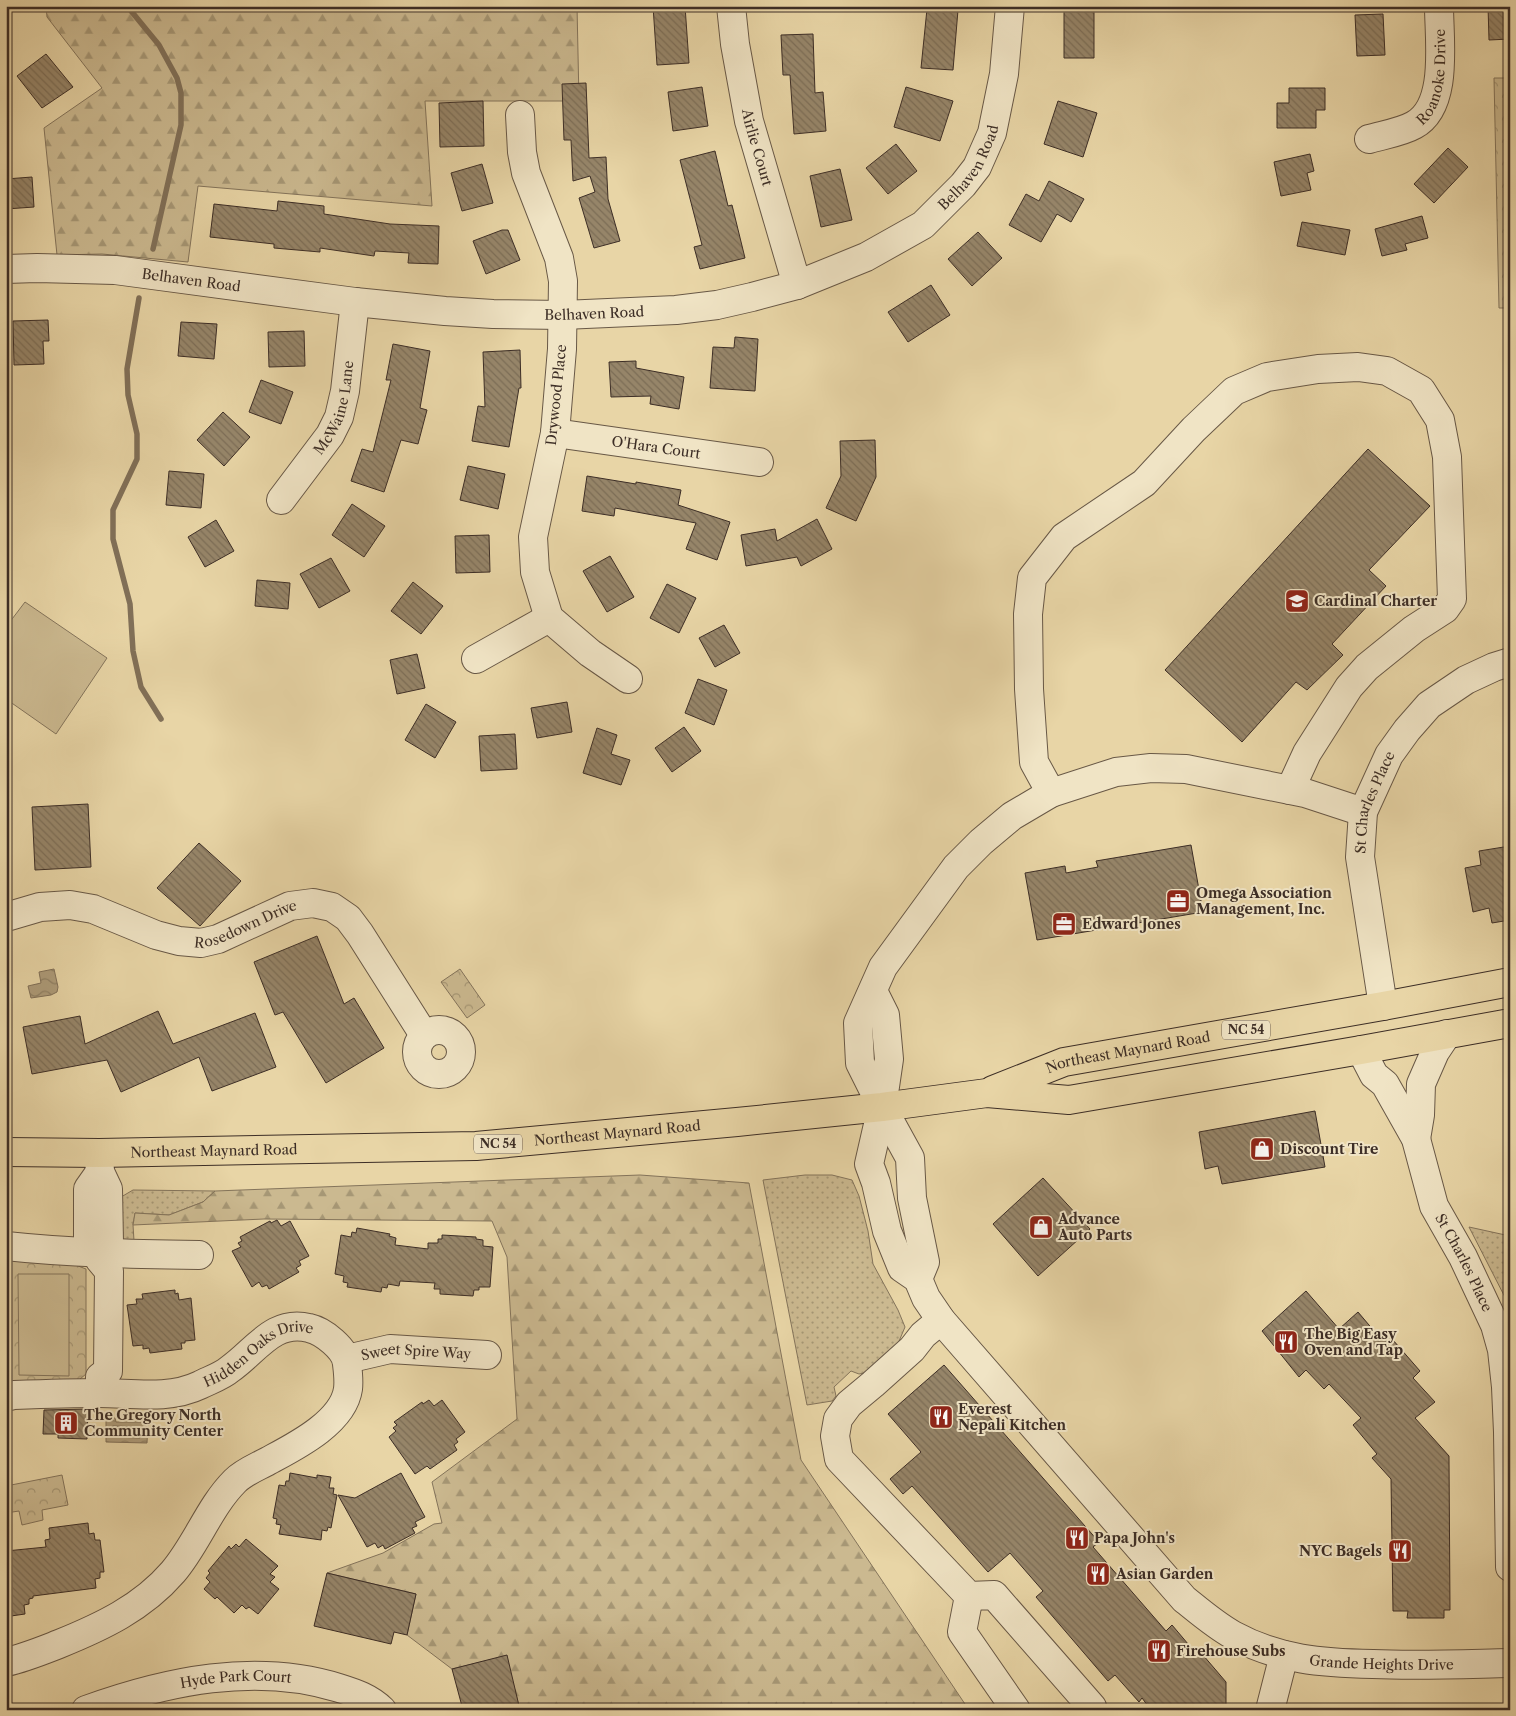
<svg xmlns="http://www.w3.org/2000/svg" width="1516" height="1716" font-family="'Libre Caslon Text',serif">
  <defs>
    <pattern id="grass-dots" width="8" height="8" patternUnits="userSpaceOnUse" patternTransform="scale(1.25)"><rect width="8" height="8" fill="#cbb990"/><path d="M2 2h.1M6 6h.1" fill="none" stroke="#a69775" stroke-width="1.8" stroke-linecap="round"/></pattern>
    <pattern id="forest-firs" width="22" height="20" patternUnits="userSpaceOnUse" patternTransform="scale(1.25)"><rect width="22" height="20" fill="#cbb990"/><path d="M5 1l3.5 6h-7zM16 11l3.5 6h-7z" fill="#a69775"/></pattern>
    <pattern id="park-crowns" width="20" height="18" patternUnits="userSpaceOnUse" patternTransform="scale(1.25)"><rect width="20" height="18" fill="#cbb990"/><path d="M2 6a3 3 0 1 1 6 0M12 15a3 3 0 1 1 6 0" fill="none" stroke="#a69775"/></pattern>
    <pattern id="water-waves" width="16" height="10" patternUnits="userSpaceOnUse" patternTransform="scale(1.25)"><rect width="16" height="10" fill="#ae9c7a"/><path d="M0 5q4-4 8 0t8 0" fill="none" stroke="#8f8064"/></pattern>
    <pattern id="building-back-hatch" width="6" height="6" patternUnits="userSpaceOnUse" patternTransform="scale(1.25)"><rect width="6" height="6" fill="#968569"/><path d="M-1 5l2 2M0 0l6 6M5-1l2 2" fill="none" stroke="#7c6d56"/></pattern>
  </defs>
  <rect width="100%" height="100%" fill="#e8d5a6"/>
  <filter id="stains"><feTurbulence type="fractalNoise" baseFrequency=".004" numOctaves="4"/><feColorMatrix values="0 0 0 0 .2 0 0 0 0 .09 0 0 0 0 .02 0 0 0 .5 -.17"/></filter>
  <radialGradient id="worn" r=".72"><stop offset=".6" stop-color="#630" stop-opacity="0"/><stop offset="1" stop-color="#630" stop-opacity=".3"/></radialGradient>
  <!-- grass -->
  <path fill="url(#grass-dots)" stroke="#84745b" d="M805,1175H832L852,1180L859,1196L868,1231L873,1264L898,1310L905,1327L897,1346L865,1373L859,1374L851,1371L834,1387L836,1396L832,1401L807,1405L763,1180Z
    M133,1190L215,1191L203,1202L169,1215L135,1213L133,1225L134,1241L118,1242L116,1200Z
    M1469,1227L1510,1236V1307Z"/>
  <!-- forest -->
  <path fill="url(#forest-firs)" stroke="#84745b" d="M46,6H577L579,101H425L432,206L198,186L188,262L102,254L57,255L44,128L102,88L47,17Z
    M640,1175L749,1183L801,1460L969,1710H520L506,1656L452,1669L407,1635L416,1594L327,1573L383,1553L434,1524L442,1523L432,1482L517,1419L507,1257L492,1221L264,1219L133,1225L135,1213L169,1215L203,1202L215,1191Z"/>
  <!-- park -->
  <path fill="url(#park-crowns)" stroke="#84745b" d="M1494,78H1510V308H1499Z
    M460,969L485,1005L467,1018L441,982Z
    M6,1251L60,1259L86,1269V1374L67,1390L6,1396Z
    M62,1475L68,1505L42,1510L43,1520L22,1525L19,1511L6,1513V1486Z"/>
  <!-- garden -->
  <path fill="#cbb990" stroke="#84745b" d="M25,602L107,658L56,734L6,699V627Z
    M18,1274H69V1376L19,1375Z"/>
  <!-- water -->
  <path fill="url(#water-waves)" stroke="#817058" d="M54,969L58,987L57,992L51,995L31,998L28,986L41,983L39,972Z
    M106,1418H115L116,1422H148L147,1443L106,1442Z"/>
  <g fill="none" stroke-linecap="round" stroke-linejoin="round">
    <!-- shore -->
    <path stroke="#766550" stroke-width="1" d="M113,1426L141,1427L143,1429L142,1436L140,1438L112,1437L111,1436V1428Z"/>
    <!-- stream -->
    <path stroke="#817058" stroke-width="5.5" d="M127,6L159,45L177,78L181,93V125L153,249
      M139,298L127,369L128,395L137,434V459L113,510V539L130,604L133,651L141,687L161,719"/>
  </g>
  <!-- building -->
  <path fill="url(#building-back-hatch)" stroke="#3d2e26" d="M653,6H685L689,63L657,65Z
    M1488,6H1510V39L1489,40Z
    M927,9L958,10L953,70L921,68Z
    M1064,9H1094V58H1064Z
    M1383,14L1385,55L1357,56L1355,15Z
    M813,34L815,93L823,92L826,131L794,134L790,75H783L781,35Z
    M46,54L73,87L42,108L17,76Z
    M586,83L589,158L606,157L608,199L620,241L594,248L579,198L595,192L590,176L573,181L571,140H564L562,84Z
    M702,87L708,126L673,131L668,92Z
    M906,87L953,101L940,141L894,127Z
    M1289,88H1325V110H1316V128H1277V103H1289Z
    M483,101L484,146L440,147L439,103Z
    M1058,101L1097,113L1083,157L1044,144Z
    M896,144L917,171L888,194L866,168Z
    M1448,148L1468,167L1434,203L1414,184Z
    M715,151L728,206L732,205L745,258L700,269L694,247L702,245L680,160Z
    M1310,154L1314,171L1307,173L1311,190L1281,196L1274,162Z
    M482,164L493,203L462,211L451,173Z
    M840,169L852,220L821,227L810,176Z
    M32,177L34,207L6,209V179Z
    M1049,181L1084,199L1071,222L1057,214L1041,242L1009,225L1026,194L1039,201Z
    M278,201L324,206V214L390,224L439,226L438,264L408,263L409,253L375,251L374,256L320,248V252L274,248V244L210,237L214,204L277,211Z
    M1422,216L1428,238L1405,244L1407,250L1382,256L1375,229Z
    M1302,222L1350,230L1345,255L1297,246Z
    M502,230H508L520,260L486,274L473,241Z
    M978,232L1002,258L972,286L948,259Z
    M931,285L950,315L908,342L888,312Z
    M48,320L49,341H43L44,364L14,365L13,321Z
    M181,322L217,324L214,359L178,356Z
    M304,331L305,366L269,367L268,332Z
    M735,337L758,339L755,391L710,388L713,347L734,348Z
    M393,344L430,351L420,408L427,410L418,444L401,440L384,492L351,481L362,449L373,452L391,380H386Z
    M520,350L521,388H519L509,447L472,441L478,406L485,407L483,352Z
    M636,361V368L684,377L679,409L650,404L651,396L611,397L609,362Z
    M261,380L293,392L281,424L249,412Z
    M223,412L250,437L224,466L197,440Z
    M875,440L876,477L856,521L826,508L841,476L840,441Z
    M1368,449L1430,506L1369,570L1386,586L1332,644L1343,655L1307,690L1296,682L1242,742L1165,670Z
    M468,466L505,474L498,509L460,500Z
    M169,471L204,474L201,508L166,505Z
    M587,476L636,484V482L681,490L678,505L730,522L717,560L686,549L696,523L615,508L614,516L582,511Z
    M352,504L385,526L364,557L332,535Z
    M817,519L832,549L801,566L797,557L746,566L741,535L775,529L777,541Z
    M216,520L234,551L205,567L188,537Z
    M489,535L490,572L456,573L455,536Z
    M610,556L634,597L607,612L583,571Z
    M331,558L350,591L319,608L300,574Z
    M257,580L290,583L288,609L255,606Z
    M413,582L443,606L421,634L391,611Z
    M667,584L696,598L679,633L650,618Z
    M724,625L740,653L715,667L699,638Z
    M417,654L425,688L397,694L390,660Z
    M698,679L727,690L714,725L685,713Z
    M567,702L572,732L537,738L531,708Z
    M426,704L456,722L435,758L405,740Z
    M684,727L701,751L672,772L655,748Z
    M597,728L617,735L611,754L630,760L621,785L583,773Z
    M515,734L517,769L481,771L479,736Z
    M88,804L91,867L35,870L32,807Z
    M199,843L241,881L200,926L157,888Z
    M1191,845L1203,912L1037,940L1025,873L1065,866L1066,873L1098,867L1096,861Z
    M1510,846V920L1492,923L1489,908L1473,912L1465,868L1481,865L1479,851Z
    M317,936L344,1004L354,998L384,1048L326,1083L283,1012L275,1015L254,962Z
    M158,1011L173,1044L255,1013L276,1067L212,1091L199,1057L121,1092L107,1060L32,1074L23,1027L80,1016L85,1044Z
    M1315,1111L1325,1167L1222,1184L1218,1166L1205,1169L1199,1132Z
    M1043,1178L1090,1229L1038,1276L993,1224Z
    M277,1220L281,1226L290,1221L309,1256L299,1261L301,1265L296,1268L299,1272L269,1289L267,1285L262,1287L259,1282L252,1287L232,1251L241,1247L238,1243L242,1241L240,1237L270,1221L271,1223Z
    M357,1228L390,1234L389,1236L396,1238L395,1245L428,1249V1243H438V1239H442V1235L476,1237V1239L483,1240V1246L493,1247L490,1287H479V1290H474L473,1296L440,1294V1289H434L435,1283L400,1281L399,1286L388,1284L387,1288L382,1287L381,1292L347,1287L348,1283L343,1282L344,1276L335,1274L341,1235L351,1237L352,1232L356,1233Z
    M175,1290V1294L178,1293L179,1300L191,1298L195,1340L185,1341V1343H181L182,1349L150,1353L149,1348L143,1349V1345L133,1346L127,1305L137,1304L136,1299H143L142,1294Z
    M1306,1291L1339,1329L1358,1312L1380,1338L1386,1332L1420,1371L1413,1378L1435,1402L1415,1418L1449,1456L1450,1610H1444V1618H1407L1408,1611H1393L1391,1479L1372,1458L1377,1454L1353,1425L1361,1418L1329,1384L1324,1389L1306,1370L1299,1377L1262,1331Z
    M944,1365L1099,1542L1093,1547L1166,1631L1172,1625L1194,1651L1197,1648L1226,1682V1710H1151L1142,1698L1139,1702L1115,1675L1108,1681L1036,1597L1043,1591L1010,1553L988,1572L912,1486L903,1494L890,1479L921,1452L888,1414Z
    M429,1400L434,1406L442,1400L465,1432L456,1439L458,1442L454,1445L457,1450L430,1469L427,1466L415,1474L389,1437L396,1431L393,1428L397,1425L394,1422L422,1402L423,1404Z
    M88,1409L87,1439L58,1438V1434H43L44,1410Z
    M290,1473L317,1478V1475L331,1477L329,1488H334L333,1494L337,1495L331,1528L328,1527L327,1531L322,1530L321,1540L279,1534L281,1525L276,1524L277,1519L273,1518L279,1485L285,1486L286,1481H289Z
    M401,1473L425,1517L415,1522L417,1526L412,1528L415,1533L385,1549L383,1545L378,1548L375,1543L367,1547L338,1495L355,1498Z
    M88,1523L89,1534L94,1533L95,1540H100L104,1572H100V1578L95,1579L96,1588L33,1596V1598L29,1599V1604L24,1605L25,1614L11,1616L9,1602H6V1551L46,1547L45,1540L50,1539L49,1528Z
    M246,1539L278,1566L270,1574L275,1577L270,1582L279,1589L258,1614L249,1607L246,1609L242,1605L234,1613L217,1597L215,1599L204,1589L210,1582L206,1578L210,1573L208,1571L229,1546L231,1549L236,1544L239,1547Z
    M327,1573L416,1594L407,1635L394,1632L391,1644L314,1626Z
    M507,1655L520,1710H463L452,1669Z"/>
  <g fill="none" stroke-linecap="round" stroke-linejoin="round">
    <defs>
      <g id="minor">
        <path id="s1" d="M731,6L735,44L749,121L797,285"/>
        <path d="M520,115L522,152L526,173L559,258L563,281L562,349L555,433L533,537L535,572L549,618L590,653L628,679"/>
        <path id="s2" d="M1369,139C1383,135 1402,132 1414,125C1449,106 1439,40 1439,6"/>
        <path id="s3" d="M6,269L37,268L115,270L355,302L445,311L493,314L563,315L676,310L717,305L752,297L797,285L866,257L923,225L963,185L977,167L992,133L1004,74L1010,6"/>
        <path id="s4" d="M555,433L759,462"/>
        <path id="s5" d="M281,500L330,435L339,417L345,391L355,302"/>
        <path d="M476,659L549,618"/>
        <path d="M1051,793L1034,762L1029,689L1028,614L1032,578L1064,537L1144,483L1194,429L1234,391L1267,377L1318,369L1358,367L1387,371L1421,390L1440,420L1447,457L1452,599L1445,609L1414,629L1367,667L1349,687L1307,753L1290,790"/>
        <path id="s6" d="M6,917L40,907L70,905L93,909L156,935L179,941L201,943L218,939L290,906L313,903L332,907L348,918L360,934L424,1035"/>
        <path id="s7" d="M873,991L885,1015L889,1059L882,1107L869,1164L876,1183L887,1231L902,1268L918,1279L926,1298L941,1320L1184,1599C1199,1611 1215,1625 1233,1635C1279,1660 1322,1663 1373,1664C1418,1666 1464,1664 1510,1663"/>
        <path id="s8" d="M1383,1006L1360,857L1363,812L1389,755L1407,730L1429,705L1466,680L1494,667L1510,662"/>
        <circle cx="439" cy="1052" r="22"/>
        <path id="s9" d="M1361,1050L1374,1075L1385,1084L1416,1139L1434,1206L1463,1257L1495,1325L1502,1350L1506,1387L1508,1432L1510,1567"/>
        <path d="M1416,1139L1420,1115L1421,1084L1435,1052L1447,1034"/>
        <path d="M100,1172L88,1189V1239L98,1248L99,1259L109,1271L108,1371L100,1377V1393"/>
        <path d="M6,1246C70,1253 134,1254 199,1255"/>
        <path d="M98,1248L109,1243L108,1189L100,1172L99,1158"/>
        <path d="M918,1279L925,1262L912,1198L910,1158L882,1107L860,1063L858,1023L883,967L956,867L981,842L1012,816L1051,793L1116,772L1151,768L1186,769L1305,793L1363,812"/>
        <path d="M941,1320L923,1335L912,1349L873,1384L849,1404L838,1419L835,1436L839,1459L969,1596L994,1595L1092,1707L1088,1710"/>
        <path id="s10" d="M347,1359L390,1349L487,1355"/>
        <path id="s11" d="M6,1397L14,1395C42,1394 71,1393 99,1393C132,1393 169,1400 200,1385C210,1380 222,1376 230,1369C256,1351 273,1319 309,1328C323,1331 346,1349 347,1364C348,1372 349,1381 348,1389C343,1423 294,1447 268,1461C257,1467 244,1472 235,1481C209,1507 197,1544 173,1572C142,1608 101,1627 59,1644C41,1651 24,1658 6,1662"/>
        <path d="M969,1596L962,1632L1016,1710"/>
        <path id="s12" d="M86,1710C166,1681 256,1662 339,1688C355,1693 370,1698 382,1710"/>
        <path d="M1270,1710L1284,1655"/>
      </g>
      <g id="major">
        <path id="s13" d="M993,1090L1064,1062L1383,1006L1510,982"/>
        <path id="s14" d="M6,1152L99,1153L476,1146L737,1122L882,1107L987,1093L1069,1100L1361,1050L1510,1023"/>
      </g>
    </defs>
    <!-- minor casing -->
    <use href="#minor" stroke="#685846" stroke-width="30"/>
    <!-- major casing -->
    <use href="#major" stroke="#3d2e26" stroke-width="30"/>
    <!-- minor -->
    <use href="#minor" stroke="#f0e4c5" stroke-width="28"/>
    <!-- major -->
    <use href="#major" stroke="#e8d5a6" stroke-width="28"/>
  </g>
  <!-- icons -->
  <defs>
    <symbol id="school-square" viewBox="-11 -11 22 22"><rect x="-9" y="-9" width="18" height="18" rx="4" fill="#8f2418" stroke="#f0e4c5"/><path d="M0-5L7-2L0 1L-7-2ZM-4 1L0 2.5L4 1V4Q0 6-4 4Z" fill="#fff"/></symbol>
    <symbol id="office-square" viewBox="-11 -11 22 22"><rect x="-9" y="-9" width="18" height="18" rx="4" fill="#8f2418" stroke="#f0e4c5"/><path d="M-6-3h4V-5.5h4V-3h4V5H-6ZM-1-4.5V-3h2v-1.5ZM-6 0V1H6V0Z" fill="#fff"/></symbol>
    <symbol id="shop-square" viewBox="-11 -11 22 22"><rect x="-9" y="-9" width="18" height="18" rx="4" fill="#8f2418" stroke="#f0e4c5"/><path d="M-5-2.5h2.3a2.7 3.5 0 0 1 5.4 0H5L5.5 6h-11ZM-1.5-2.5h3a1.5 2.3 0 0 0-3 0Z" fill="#fff"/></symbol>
    <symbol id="restaurant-square" viewBox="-11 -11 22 22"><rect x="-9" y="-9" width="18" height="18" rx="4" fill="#8f2418" stroke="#f0e4c5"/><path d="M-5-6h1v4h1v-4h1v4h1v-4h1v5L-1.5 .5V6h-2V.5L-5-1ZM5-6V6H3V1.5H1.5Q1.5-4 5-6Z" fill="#fff"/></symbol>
    <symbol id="building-square" viewBox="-11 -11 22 22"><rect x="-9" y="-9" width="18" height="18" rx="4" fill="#8f2418" stroke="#f0e4c5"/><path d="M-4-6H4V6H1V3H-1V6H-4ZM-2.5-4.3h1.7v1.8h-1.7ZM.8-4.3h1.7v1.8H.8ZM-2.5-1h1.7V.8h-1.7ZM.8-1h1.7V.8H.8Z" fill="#fff"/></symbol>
  </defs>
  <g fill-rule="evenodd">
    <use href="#school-square" x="1283" y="587" width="28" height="28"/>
    <use href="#office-square" x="1164" y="887" width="28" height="28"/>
    <use href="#office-square" x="1050" y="910" width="28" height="28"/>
    <use href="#shop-square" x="1248" y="1135" width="28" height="28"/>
    <use href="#shop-square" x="1027" y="1213" width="28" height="28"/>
    <use href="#restaurant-square" x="1272" y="1328" width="28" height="28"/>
    <use href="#restaurant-square" x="927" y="1403" width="28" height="28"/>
    <use href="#building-square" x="52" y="1409" width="28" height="28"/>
    <use href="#restaurant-square" x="1063" y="1524" width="28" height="28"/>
    <use href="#restaurant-square" x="1386" y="1537" width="28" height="28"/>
    <use href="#restaurant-square" x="1084" y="1560" width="28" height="28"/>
    <use href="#restaurant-square" x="1145" y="1637" width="28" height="28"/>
  </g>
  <g text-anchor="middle" stroke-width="4" stroke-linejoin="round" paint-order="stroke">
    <!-- shield labels -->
    <g fill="#f0e4c5" stroke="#736556" stroke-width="1">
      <rect x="1222" y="1020.5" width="48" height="19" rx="4"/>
      <rect x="474" y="1134.5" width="48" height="19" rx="4"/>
    </g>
    <g font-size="12" font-weight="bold" fill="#3d2e26">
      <text x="1246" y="1034">NC 54</text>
      <text x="498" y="1148">NC 54</text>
    </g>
    <!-- street labels -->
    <g font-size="14" fill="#3d2e26" stroke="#f0e4c5">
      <text dy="5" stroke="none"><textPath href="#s2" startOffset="102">Roanoke Drive</textPath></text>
      <text dy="5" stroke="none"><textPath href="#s1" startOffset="144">Airlie Court</textPath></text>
      <text dy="5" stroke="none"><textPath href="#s3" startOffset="1011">Belhaven Road</textPath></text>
      <text dy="5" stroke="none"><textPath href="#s3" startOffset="186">Belhaven Road</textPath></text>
      <text dy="5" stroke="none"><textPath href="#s3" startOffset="591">Belhaven Road</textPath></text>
      <text transform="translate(556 395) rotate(-84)" y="5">Drywood Place</text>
      <text dy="5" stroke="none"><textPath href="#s5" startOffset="109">McWaine Lane</textPath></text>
      <text dy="5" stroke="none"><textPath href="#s4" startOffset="102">O'Hara Court</textPath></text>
      <text dy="5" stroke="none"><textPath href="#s8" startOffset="208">St Charles Place</textPath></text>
      <text dy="5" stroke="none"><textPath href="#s6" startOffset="251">Rosedown Drive</textPath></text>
      <text dy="5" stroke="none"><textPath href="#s13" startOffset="141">Northeast Maynard Road</textPath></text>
      <text dy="5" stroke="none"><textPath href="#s14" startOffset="612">Northeast Maynard Road</textPath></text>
      <text dy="5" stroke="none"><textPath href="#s14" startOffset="208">Northeast Maynard Road</textPath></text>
      <text dy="5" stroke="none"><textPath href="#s9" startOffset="239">St Charles Place</textPath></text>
      <text dy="5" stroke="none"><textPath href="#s10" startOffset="70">Sweet Spire Way</textPath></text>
      <text dy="5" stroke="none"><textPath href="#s11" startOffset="264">Hidden Oaks Drive</textPath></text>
      <text dy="5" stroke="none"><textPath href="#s7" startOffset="938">Grande Heights Drive</textPath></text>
      <text dy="5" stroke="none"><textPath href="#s12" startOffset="154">Hyde Park Court</textPath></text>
    </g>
    <!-- poi labels -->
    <g font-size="14" font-weight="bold" fill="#3d2e26" stroke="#f0e4c5" text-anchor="start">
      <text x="1314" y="606">Cardinal Charter</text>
      <text x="1196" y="898">Omega Association<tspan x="1196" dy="16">Management, Inc.</tspan></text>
      <text x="1082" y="929">Edward Jones</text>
      <text x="1280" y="1154">Discount Tire</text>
      <text x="1058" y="1224">Advance<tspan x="1058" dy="16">Auto Parts</tspan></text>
      <text x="1304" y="1339">The Big Easy<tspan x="1304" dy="16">Oven and Tap</tspan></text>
      <text x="958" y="1414">Everest<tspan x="958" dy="16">Nepali Kitchen</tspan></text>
      <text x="84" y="1420">The Gregory North<tspan x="84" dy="16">Community Center</tspan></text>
      <text x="1094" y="1543">Papa John's</text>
      <text x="1382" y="1556" text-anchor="end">NYC Bagels</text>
      <text x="1116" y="1579">Asian Garden</text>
      <text x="1176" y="1656">Firehouse Subs</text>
    </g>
  </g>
  <!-- margin -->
  <rect width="1516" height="1716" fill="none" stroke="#e8d5a6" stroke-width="25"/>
  <rect x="8" y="8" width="1501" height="1701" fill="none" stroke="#3d2e26" stroke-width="2.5"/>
  <rect x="12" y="12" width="1491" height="1691" fill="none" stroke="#3d2e26"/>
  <rect width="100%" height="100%" filter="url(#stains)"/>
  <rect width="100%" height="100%" fill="url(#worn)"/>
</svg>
